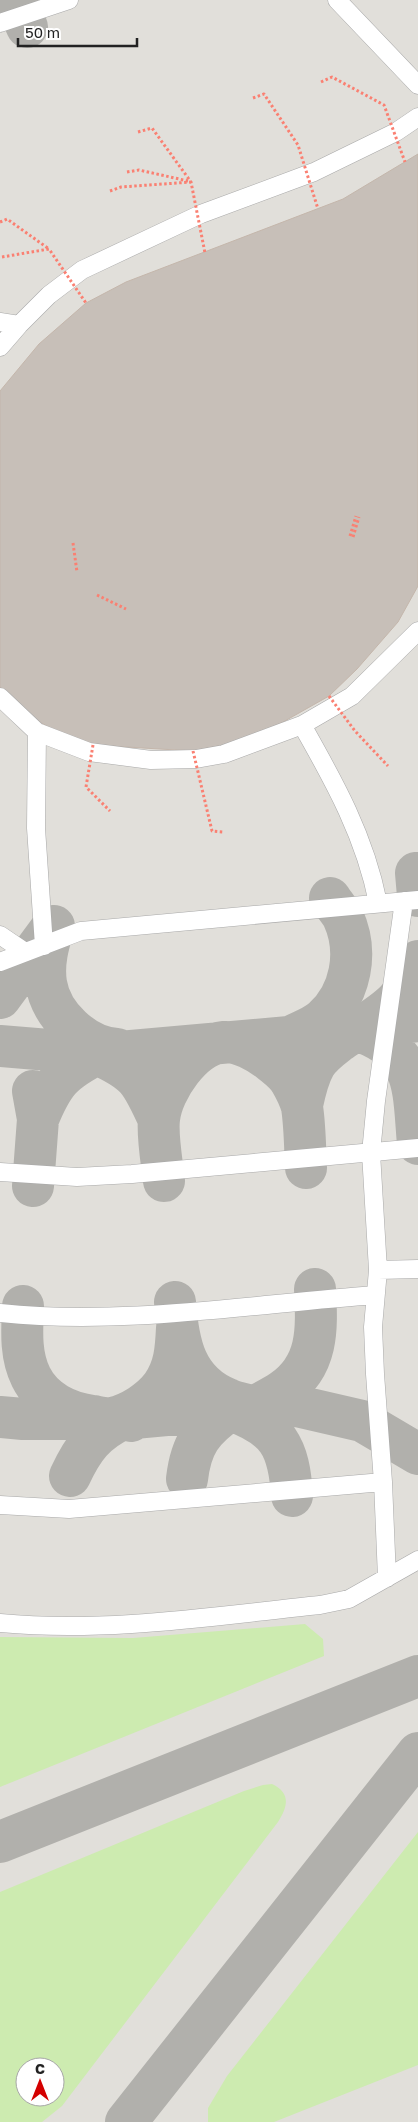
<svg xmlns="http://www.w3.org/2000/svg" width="418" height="2122" font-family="'Golos Text',sans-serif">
  <rect width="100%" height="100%" fill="#f2efe9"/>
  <!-- airport -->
  <path fill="#e1dfda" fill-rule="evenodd" d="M0,0H418V2122H0ZM25,2067H55V2097H25Z"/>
  <!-- grass -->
  <path fill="#cdebb0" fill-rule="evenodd" d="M305,1624L323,1639L324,1656L0,1787V1637L133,1638Z
    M272,1784C291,1793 288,1806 278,1822L62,2106L42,2122H0V1892L244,1791L263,1785ZM25,2067H55V2097H25Z
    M418,1832V2065L274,2122H208V2108L227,2076Z"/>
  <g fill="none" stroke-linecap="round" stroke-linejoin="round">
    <!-- taxiway -->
    <path stroke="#b1b0ac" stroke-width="42" d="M15,0L27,27
      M416,873L418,896
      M54,926C48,945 43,963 46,983C51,1015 84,1047 117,1049
      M0,998L50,930
      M356,1030C418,1050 413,1088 418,1144
      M292,1036C302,1031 314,1027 323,1019C351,994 359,952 343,917C340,911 334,905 330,898
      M0,1046L97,1054L289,1037L418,1021
      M302,1105C305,1091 308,1077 315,1065C321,1055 331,1048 340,1041C374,1017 407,1005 418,961
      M38,1119C53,1082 62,1072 97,1054C137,1072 141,1080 159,1120
      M164,1181C162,1163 157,1136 159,1119C162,1090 192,1045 224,1042C239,1041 258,1052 270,1061C277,1067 286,1073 291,1082C295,1089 300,1099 302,1107C305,1126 305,1148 306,1168
      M33,1186L38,1119L33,1091
      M175,1302C178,1343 185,1382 228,1399C236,1403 246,1404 254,1407C263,1402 273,1397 282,1391C319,1366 317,1329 315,1289
      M23,1306C22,1330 20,1355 31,1377C43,1401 68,1413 93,1416C99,1417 106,1419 112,1418C130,1414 151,1401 162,1386C175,1368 176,1349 177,1328
      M0,1417L23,1419H123L254,1407L297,1406L362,1421L418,1454
      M70,1476C83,1448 95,1432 123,1419L131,1421
      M187,1479C191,1444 202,1430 230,1410C278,1427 289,1446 292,1496
      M0,1842L418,1676
      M126,2122L418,1753"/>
  </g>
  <!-- building -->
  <path fill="#c7bfb8" stroke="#c4b6ab" d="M418,154V586L398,622L357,669L329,696L283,722L238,742L193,751L93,745L57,732L35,719L0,687V391L39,344L86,303L126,282L343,199Z"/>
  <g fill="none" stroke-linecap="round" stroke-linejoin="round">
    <defs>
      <path id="minor" d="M337,0L418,85
        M0,23L69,0
        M0,322L19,325
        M0,347L19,325L49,295L82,270L201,214L314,172L396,132L418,117
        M0,697L37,732L89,752L151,760L196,759L224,754L302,725L352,696L418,631
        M302,725C335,783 365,837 378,903
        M37,732L36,828L44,946
        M0,935L25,952
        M0,962L81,931L418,900
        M0,1172L77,1177L132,1174L418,1148
        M378,1270L418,1269
        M0,1313C123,1326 252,1304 375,1295
        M0,1505L69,1509L383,1482
        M387,1578L383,1482L375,1374L373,1327L378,1270L371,1153L376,1101L404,901
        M0,1623C106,1633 214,1616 320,1605L349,1599L418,1560"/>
    </defs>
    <!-- minor casing -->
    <use href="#minor" stroke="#a9a9a9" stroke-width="19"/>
    <!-- path -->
    <path stroke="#fa8072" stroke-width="3" stroke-dasharray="2.5 2.5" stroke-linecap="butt" d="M127,172L139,170L188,181
      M110,191L121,187L191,182
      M0,222L7,219L49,249
      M350,536L356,516
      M353,537L359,517
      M73,543L77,572
      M97,595L126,609"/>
    <!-- minor -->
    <use href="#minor" stroke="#fff" stroke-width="18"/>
    <!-- path-bridge -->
    <path stroke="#fa8072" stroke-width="3" stroke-dasharray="2.5 2.5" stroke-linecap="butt" d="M321,82L332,77L384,105L405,162
      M253,98L264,94L298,145L318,209
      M138,132L152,128L191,182L205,253
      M2,257L49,249L86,303
      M329,696L355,731L388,766
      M93,745L86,787L110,811
      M193,751L212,831L223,832"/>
  </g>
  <!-- north arrow -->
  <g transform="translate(40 2082)"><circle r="24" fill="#ffffff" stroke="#a7a7a7"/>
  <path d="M0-4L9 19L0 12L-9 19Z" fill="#d40000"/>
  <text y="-8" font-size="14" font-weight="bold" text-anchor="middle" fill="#222222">С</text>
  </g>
  <!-- scale -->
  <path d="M18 38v8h119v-8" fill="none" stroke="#222222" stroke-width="2.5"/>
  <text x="25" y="38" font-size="15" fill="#222222" stroke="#ffffff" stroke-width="4" paint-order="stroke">50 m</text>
</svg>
